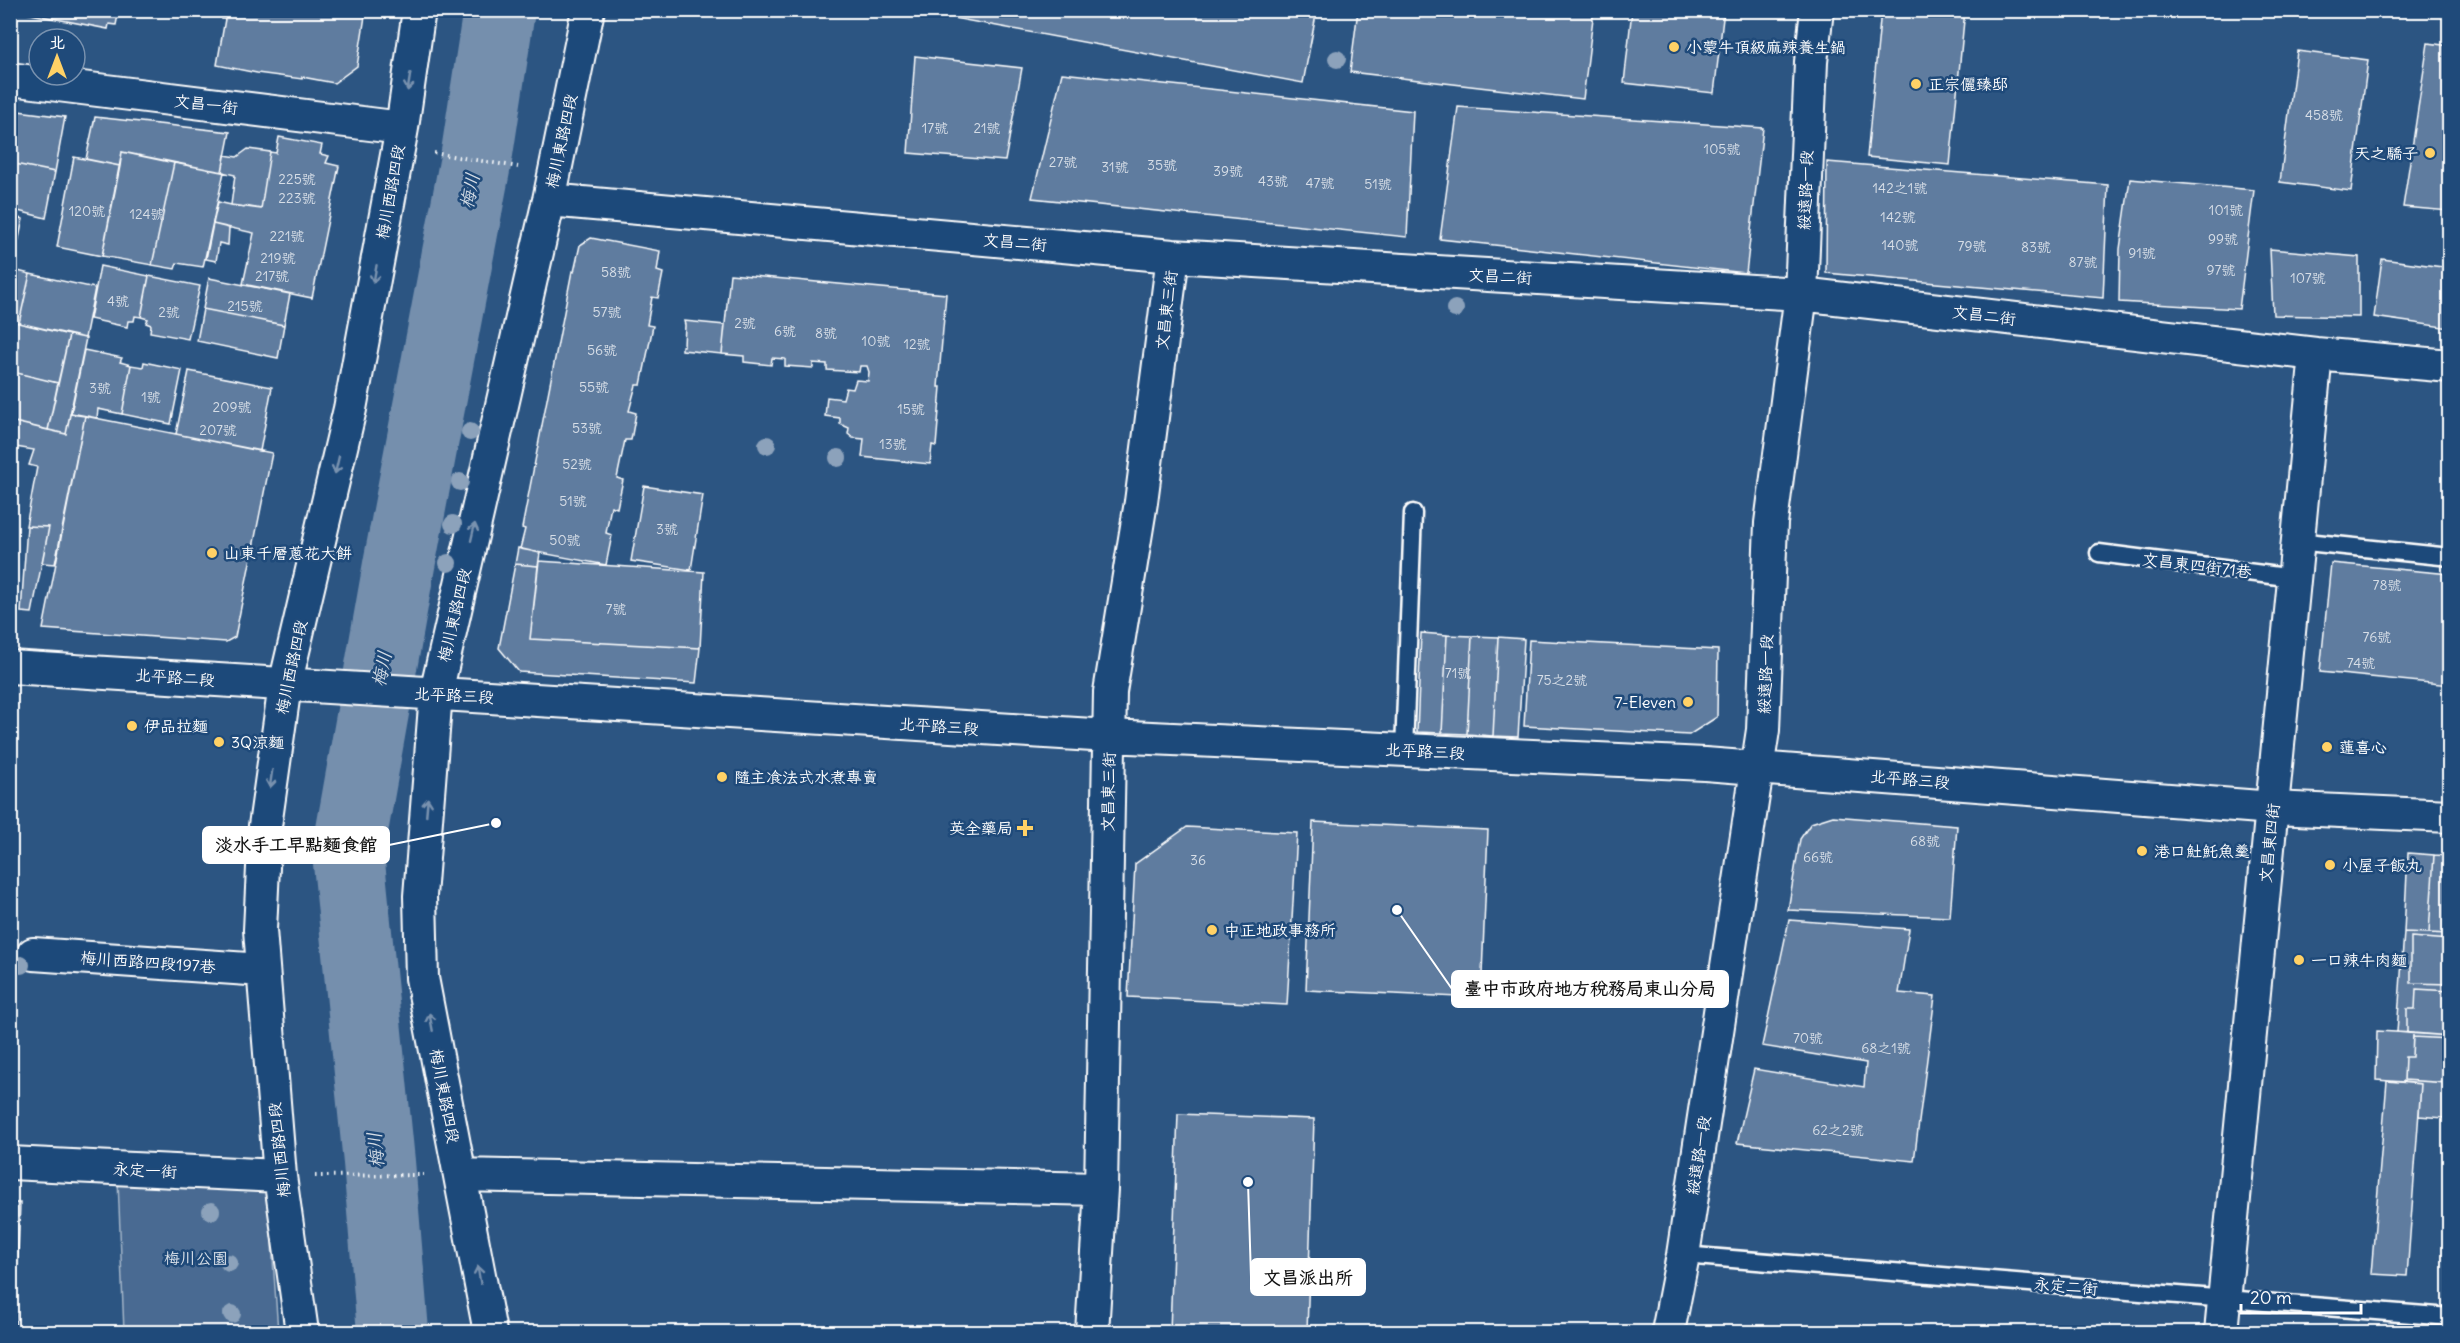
<svg xmlns="http://www.w3.org/2000/svg" width="2460" height="1343" font-family="Delius,'LXGW WenKai TC',sans-serif">
  <rect width="100%" height="100%" fill="#2c5582"/>
  <filter id="ink" filterUnits="userSpaceOnUse"><feTurbulence type="fractalNoise" baseFrequency=".0167" numOctaves="2"/><feDisplacementMap in="SourceGraphic" scale="12" xChannelSelector="R" yChannelSelector="G"/><feConvolveMatrix kernelMatrix="1 2 1 2 8 2 1 2 1" color-interpolation-filters="sRGB"/></filter>
  <g filter="url(#ink)">
    <!-- green -->
    <path fill="#486b92" stroke="#a4b5c8" stroke-width="1.5" d="M118,1180L268,1187L278,1332H124Z"/>
    <g fill="none" stroke-linecap="round" stroke-linejoin="round">
      <!-- river -->
      <path stroke="#748fad" stroke-width="72" d="M393,1332L379,1162L348,853L399,565L477,153L499,10"/>
    </g>
    <!-- building -->
    <path fill="#5e7c9f" stroke="#fff" stroke-width="1.5" d="M10,10H119L116,25L109,24L108,29Z
      M217,10H366L357,66L334,83L302,77V79L257,73L217,65L225,19H222V16L216,15Z
      M911,10H1317L1303,83Z
      M1358,10H1594L1583,99L1350,72Z
      M1632,10H1724L1714,93L1624,83Z
      M1881,10H1965L1950,165L1867,157Z
      M2428,43L2450,46V211L2403,207Z
      M2297,51L2368,60L2351,191L2280,182Z
      M915,56L1022,68L1005,161L908,153Z
      M1062,73L1413,111L1407,237L1032,198Z
      M1458,107L1763,128L1746,273L1440,239Z
      M10,110L65,117L55,172L10,163Z
      M95,117L230,132L222,172L122,152L120,166L86,159Z
      M279,137L322,145L320,154L329,156L326,163L339,166L312,298L243,284L254,233L213,224L218,202L244,208L245,206L261,209L270,152L276,153Z
      M248,149L270,152L261,209L231,205L235,175L222,172L225,155L237,157Z
      M122,152L174,163L152,265L102,256Z
      M74,157L120,166L102,256L57,247Z
      M1827,162L2108,185L2103,298L1826,273Z
      M10,163L55,172L46,218L10,209Z
      M174,163L224,172L203,267L177,263L175,269L152,265Z
      M2130,179L2254,190L2239,309L2119,302L2120,249Z
      M10,216L23,219L13,267H10Z
      M213,224L229,228L228,245L219,243L216,261L206,259Z
      M591,238L660,251L657,271L663,273L658,298L652,297L647,325L653,326L641,385H636L629,411L636,413L631,440H625L617,478L623,480L617,508L611,506L606,533L612,535L606,565L520,549L525,529L522,528L572,271L574,272L580,245Z
      M2270,249L2359,257V317L2273,315Z
      M2382,259L2450,268V328L2374,317Z
      M100,266L149,276L141,317L135,316L134,321H128L127,327L90,319Z
      M10,269L30,274L19,323L10,321Z
      M30,274L95,288L85,338L19,323Z
      M730,274L946,294L938,387H941L936,446L932,445L930,464L862,457L864,439L853,438L848,434L849,428L840,424V418L825,416L827,397L843,399L846,388L853,389L856,380L868,381L869,372L867,366H860L859,372L827,370V364L813,363V368L785,366V359L772,358L771,365L744,362V356L722,354Z
      M149,276L200,286L188,339L150,332L151,325L146,323L148,319L141,317Z
      M209,278L290,294L284,325L203,309Z
      M203,309L284,325L278,358L197,341Z
      M10,321L69,335L58,383L13,372L17,354L10,353Z
      M684,321L725,325L722,354L682,350V346H684L685,325Z
      M69,335L86,338L66,434L48,430Z
      M84,350L122,358L120,362L131,365L122,414L98,409L97,418L71,413Z
      M144,362L182,370L171,424L122,414L131,365L143,367Z
      M189,371L272,387L260,451L176,434Z
      M13,372L58,383L48,430L10,421V384Z
      M70,414L85,416L55,564L42,563L49,527L26,526L37,467L29,465L34,450L10,446V421L66,434Z
      M85,416L272,453L235,637L226,642L43,629Z
      M644,486L703,495L691,570L631,561Z
      M27,526L49,527L32,613L21,612Z
      M518,548L540,553L538,566L515,564Z
      M539,561L704,572L700,648L530,639Z
      M2331,563L2450,574V685L2320,672Z
      M515,564L538,566L530,639L700,648L696,683L519,672L499,648Z
      M1421,633L1447,635L1442,733L1417,732Z
      M1447,635L1472,636L1467,734L1442,733Z
      M1472,636L1498,637L1493,736L1467,734Z
      M1498,637L1524,639L1518,737L1493,736Z
      M1529,640L1718,650L1717,717L1689,735L1524,726Z
      M1833,816L1957,826L1950,917L1788,910L1800,839L1811,823Z
      M1313,822L1488,830L1481,998L1306,990Z
      M1187,827L1297,833L1287,1005L1128,997L1135,864Z
      M2408,853L2434,855L2429,933L2404,932Z
      M2434,855L2450,856V934L2429,933Z
      M1789,920L1909,929L1899,993L1935,996L1914,1161L1737,1143L1754,1069L1864,1087L1866,1063L1762,1046Z
      M2404,932L2450,934V940L2411,937V983L2450,984V991L2416,989L2415,1009H2407V1033L2397,1032Z
      M2404,932L2450,934V991L2416,989L2415,1009H2407V1033L2397,1032Z
      M2411,937L2450,940V984L2411,983Z
      M2416,989L2450,991V1036L2407,1033V1009H2415Z
      M2377,1031L2413,1033L2412,1057H2405L2404,1082L2376,1080Z
      M2413,1033L2450,1036V1039L2413,1037Z
      M2413,1033L2450,1036V1039L2413,1037Z
      M2413,1037L2450,1039V1083L2404,1080L2405,1057H2412Z
      M2404,1080L2447,1083L2444,1118L2419,1116L2421,1084L2404,1082Z
      M2387,1081L2421,1084L2407,1276L2371,1274Z
      M1178,1114L1314,1119L1307,1332L1170,1331Z
      M10,1203H20L15,1332H10Z"/>
    <g fill="none" stroke-linecap="round" stroke-linejoin="round">
      <defs>
        <path id="service" d="M2297,541L2450,557
          M2099,553L2294,578
          M1404,750L1413,513
          M1683,1255L2450,1317"/>
        <path id="minor" d="M10,79L402,128
          M549,200L1173,256L1801,294L2316,354L2450,366
          M10,667L1109,736L1705,764L2273,808L2450,816
          M33,954L263,970
          M10,1163L280,1176
          M461,1175L1101,1189
          M302,1332L280,1176L260,930L265,826L285,685L350,409L402,128L419,10
          M490,1332L422,978L420,896L436,693L549,200L588,10
          M1092,1332L1101,1189L1110,692L1141,502L1173,256
          M1668,1332L1683,1255L1763,730L1771,523L1801,294L1811,62L1817,10
          M2221,1332L2316,354"/>
      </defs>
      <!-- service casing -->
      <use href="#service" stroke="#fff" stroke-width="21"/>
      <!-- minor casing -->
      <use href="#minor" stroke="#fff" stroke-width="36"/>
      <!-- path -->
      <path stroke="#fff" stroke-width="4" stroke-dasharray="1.5 4.5" stroke-linecap="butt" d="M434,153L518,167
        M315,1176L424,1175"/>
      <!-- service -->
      <use href="#service" stroke="#1f4a7a" stroke-width="16"/>
      <!-- minor -->
      <use href="#minor" stroke="#1f4a7a" stroke-width="32"/>
    </g>
    <!-- trees -->
    <g fill="#8ca2bb">
      <circle cx="1337" cy="59" r="9"/>
      <circle cx="1455" cy="309" r="9"/>
      <circle cx="470" cy="432" r="9"/>
      <circle cx="767" cy="445" r="9"/>
      <circle cx="838" cy="458" r="9"/>
      <circle cx="460" cy="482" r="9"/>
      <circle cx="453" cy="524" r="9"/>
      <circle cx="448" cy="563" r="9"/>
      <circle cx="21" cy="965" r="9"/>
      <circle cx="211" cy="1211" r="9"/>
      <circle cx="229" cy="1263" r="9"/>
      <circle cx="232" cy="1314" r="9"/>
    </g>
    <!-- one-way arrows -->
    <defs><path id="oneway-shaft" d="M-6 0H5M1.5-3L5.5 0L1.5 3" fill="none" stroke-width="1.6" stroke-linecap="round" stroke-linejoin="round" transform="scale(1.5)"/></defs>
    <g stroke="#7992af">
      <use href="#oneway-shaft" transform="translate(409 82) rotate(99)"/>
      <use href="#oneway-shaft" transform="translate(375 274) rotate(100)"/>
      <use href="#oneway-shaft" transform="translate(337 465) rotate(103)"/>
      <use href="#oneway-shaft" transform="translate(473 532) rotate(-77)"/>
      <use href="#oneway-shaft" transform="translate(271 779) rotate(98)"/>
      <use href="#oneway-shaft" transform="translate(427 807) rotate(-85)"/>
      <use href="#oneway-shaft" transform="translate(431 1022) rotate(-101)"/>
      <use href="#oneway-shaft" transform="translate(479 1275) rotate(-100)"/>
    </g>
  </g>
  <!-- markers -->
  <g fill="#ffd166" stroke="#1f4a7a" stroke-width="2">
    <circle cx="1674" cy="47" r="6"/>
    <circle cx="1916" cy="84" r="6"/>
    <circle cx="2430" cy="153" r="6"/>
    <circle cx="212" cy="553" r="6"/>
    <circle cx="1688" cy="702" r="6"/>
    <circle cx="132" cy="726" r="6"/>
    <circle cx="219" cy="742" r="6"/>
    <circle cx="2327" cy="747" r="6"/>
    <circle cx="722" cy="777" r="6"/>
    <path d="M1022 819h6v6h6v6h-6v6h-6v-6h-6v-6h6z"/>
    <circle cx="2142" cy="851" r="6"/>
    <circle cx="2330" cy="865" r="6"/>
    <circle cx="1212" cy="930" r="6"/>
    <circle cx="2299" cy="960" r="6"/>
  </g>
  <g text-anchor="middle" stroke-width="5" stroke-linejoin="round" paint-order="stroke">
    <!-- number labels -->
    <g font-size="14" fill="#d7dee7">
      <text x="2324" y="120">458號</text>
      <text x="935" y="133">17號</text>
      <text x="987" y="133">21號</text>
      <text x="1722" y="154">105號</text>
      <text x="1063" y="167">27號</text>
      <text x="1162" y="170">35號</text>
      <text x="1115" y="172">31號</text>
      <text x="1228" y="176">39號</text>
      <text x="297" y="184">225號</text>
      <text x="1273" y="186">43號</text>
      <text x="1320" y="188">47號</text>
      <text x="1378" y="189">51號</text>
      <text x="1900" y="193">142之1號</text>
      <text x="297" y="203">223號</text>
      <text x="2226" y="215">101號</text>
      <text x="87" y="216">120號</text>
      <text x="147" y="219">124號</text>
      <text x="1898" y="222">142號</text>
      <text x="287" y="241">221號</text>
      <text x="2223" y="244">99號</text>
      <text x="1900" y="250">140號</text>
      <text x="1972" y="251">79號</text>
      <text x="2036" y="252">83號</text>
      <text x="2142" y="258">91號</text>
      <text x="278" y="263">219號</text>
      <text x="2083" y="267">87號</text>
      <text x="2221" y="275">97號</text>
      <text x="616" y="277">58號</text>
      <text x="272" y="281">217號</text>
      <text x="2308" y="283">107號</text>
      <text x="118" y="306">4號</text>
      <text x="245" y="311">215號</text>
      <text x="169" y="317">2號</text>
      <text x="607" y="317">57號</text>
      <text x="745" y="328">2號</text>
      <text x="785" y="336">6號</text>
      <text x="826" y="338">8號</text>
      <text x="876" y="346">10號</text>
      <text x="917" y="349">12號</text>
      <text x="602" y="355">56號</text>
      <text x="594" y="392">55號</text>
      <text x="100" y="393">3號</text>
      <text x="151" y="402">1號</text>
      <text x="232" y="412">209號</text>
      <text x="911" y="414">15號</text>
      <text x="587" y="433">53號</text>
      <text x="218" y="435">207號</text>
      <text x="893" y="449">13號</text>
      <text x="577" y="469">52號</text>
      <text x="573" y="506">51號</text>
      <text x="667" y="534">3號</text>
      <text x="565" y="545">50號</text>
      <text x="2387" y="590">78號</text>
      <text x="616" y="614">7號</text>
      <text x="2377" y="642">76號</text>
      <text x="2361" y="668">74號</text>
      <text x="1458" y="678">71號</text>
      <text x="1562" y="685">75之2號</text>
      <text x="1925" y="846">68號</text>
      <text x="1818" y="862">66號</text>
      <text x="1198" y="865">36</text>
      <text x="1808" y="1043">70號</text>
      <text x="1886" y="1053">68之1號</text>
      <text x="1838" y="1135">62之2號</text>
    </g>
    <!-- poi labels -->
    <g font-size="16" fill="#fff" stroke="#1f4a7a" text-anchor="start">
      <text x="1686" y="53">小蒙牛頂級麻辣養生鍋</text>
      <text x="1928" y="90">正宗儷臻邸</text>
      <text x="2418" y="159" text-anchor="end">天之驕子</text>
      <text x="224" y="559">山東千層蔥花大餅</text>
      <text x="1676" y="708" text-anchor="end">7-Eleven</text>
      <text x="144" y="732">伊品拉麵</text>
      <text x="231" y="748">3Q涼麵</text>
      <text x="2339" y="753">蓮喜心</text>
      <text x="734" y="783">隨主飡法式水煮專賣</text>
      <text x="1013" y="834" text-anchor="end">英全藥局</text>
      <text x="2154" y="857">港口𩵚魠魚羹</text>
      <text x="2342" y="871">小屋子飯丸</text>
      <text x="1224" y="936">中正地政事務所</text>
      <text x="2311" y="966">一口辣牛肉麵</text>
    </g>
    <!-- street labels -->
    <g font-size="16" fill="#fff" stroke="#1f4a7a">
      <text transform="translate(206 104) rotate(7)" y="6">文昌一街</text>
      <text transform="translate(561 141) rotate(-78)" y="6">梅川東路四段</text>
      <text transform="translate(1805 190) rotate(-88)" y="6">綏遠路一段</text>
      <text transform="translate(390 192) rotate(-80)" y="6">梅川西路四段</text>
      <text transform="translate(1015 242) rotate(5)" y="6">文昌二街</text>
      <text transform="translate(1500 276) rotate(3)" y="6">文昌二街</text>
      <text transform="translate(1166 310) rotate(-83)" y="6">文昌東三街</text>
      <text transform="translate(1984 315) rotate(7)" y="6">文昌二街</text>
      <text transform="translate(2197 565) rotate(7)" y="6">文昌東四街71巷</text>
      <text transform="translate(454 615) rotate(-77)" y="6">梅川東路四段</text>
      <text transform="translate(291 667) rotate(-78)" y="6">梅川西路四段</text>
      <text transform="translate(1765 674) rotate(-88)" y="6">綏遠路一段</text>
      <text transform="translate(175 677) rotate(4)" y="6">北平路二段</text>
      <text transform="translate(454 695) rotate(3)" y="6">北平路三段</text>
      <text transform="translate(939 726) rotate(4)" y="6">北平路三段</text>
      <text transform="translate(1425 751) rotate(3)" y="6">北平路三段</text>
      <text transform="translate(1910 779) rotate(5)" y="6">北平路三段</text>
      <text transform="translate(1108 792) rotate(-89)" y="6">文昌東三街</text>
      <text transform="translate(2269 843) rotate(-84)" y="6">文昌東四街</text>
      <text transform="translate(148 962) rotate(4)" y="6">梅川西路四段197巷</text>
      <text transform="translate(445 1096) rotate(79)" y="6">梅川東路四段</text>
      <text transform="translate(279 1150) rotate(-96)" y="6">梅川西路四段</text>
      <text transform="translate(1698 1155) rotate(-81)" y="6">綏遠路一段</text>
      <text transform="translate(145 1170) rotate(3)" y="6">永定一街</text>
      <text transform="translate(2066 1286) rotate(5)" y="6">永定二街</text>
    </g>
    <!-- park labels -->
    <g font-size="16" fill="#dae1e9" stroke="#1f4a7a">
      <text x="196" y="1264">梅川公園</text>
    </g>
    <!-- water labels -->
    <g font-size="18" font-style="italic" fill="#d5dde6" stroke="#1f4a7a">
      <text transform="translate(470 191) rotate(-79)" y="6">梅川</text>
      <text transform="translate(382 669) rotate(-79)" y="6">梅川</text>
      <text transform="translate(376 1150) rotate(-95)" y="6">梅川</text>
    </g>
  </g>
  <!-- callouts -->
  <path fill="none" stroke="#fff" stroke-width="2" d="M496 823L389 845M1397 910L1452 989M1248 1182L1251 1277"/>
  <g fill="#fff" stroke="#1f4a7a" stroke-width="2">
    <circle cx="496" cy="823" r="6"/>
    <circle cx="1397" cy="910" r="6"/>
    <circle cx="1248" cy="1182" r="6"/>
  </g>
  <g fill="#fff" stroke="#fff" stroke-width="2">
    <rect x="203" y="827" width="186" height="36" rx="6"/>
    <rect x="1452" y="971" width="276" height="36" rx="6"/>
    <rect x="1251" y="1259" width="114" height="36" rx="6"/>
  </g>
  <g font-size="18" text-anchor="middle" font-weight="bold" fill="#111">
    <text x="296" y="851">淡水手工早點麵食館</text>
    <text x="1590" y="995">臺中市政府地方稅務局東山分局</text>
    <text x="1308" y="1284">文昌派出所</text>
  </g>
  <!-- margin -->
  <rect width="2460" height="1343" fill="none" stroke="#1f4a7a" stroke-width="36"/>
  <rect x="18" y="18" width="2424" height="1307" fill="none" stroke="#fff" stroke-width="2" filter="url(#ink)"/>
  <!-- north arrow -->
  <g transform="translate(57 57)"><circle r="28" fill="#1f4a7a" stroke="#7992af" stroke-width="1.5"/>
  <path d="M0-4.5L10 22L0 15L-10 22Z" fill="#ffd166"/>
  <text y="-9" font-size="16" font-weight="bold" text-anchor="middle" fill="#ffffff">北</text>
  </g>
  <!-- scale -->
  <path d="M2241 1304v9h120v-9" fill="none" stroke="#ffffff" stroke-width="3"/>
  <text x="2250" y="1304" font-size="18" fill="#ffffff" stroke="#1f4a7a" stroke-width="4.5" paint-order="stroke">20 m</text>
</svg>
